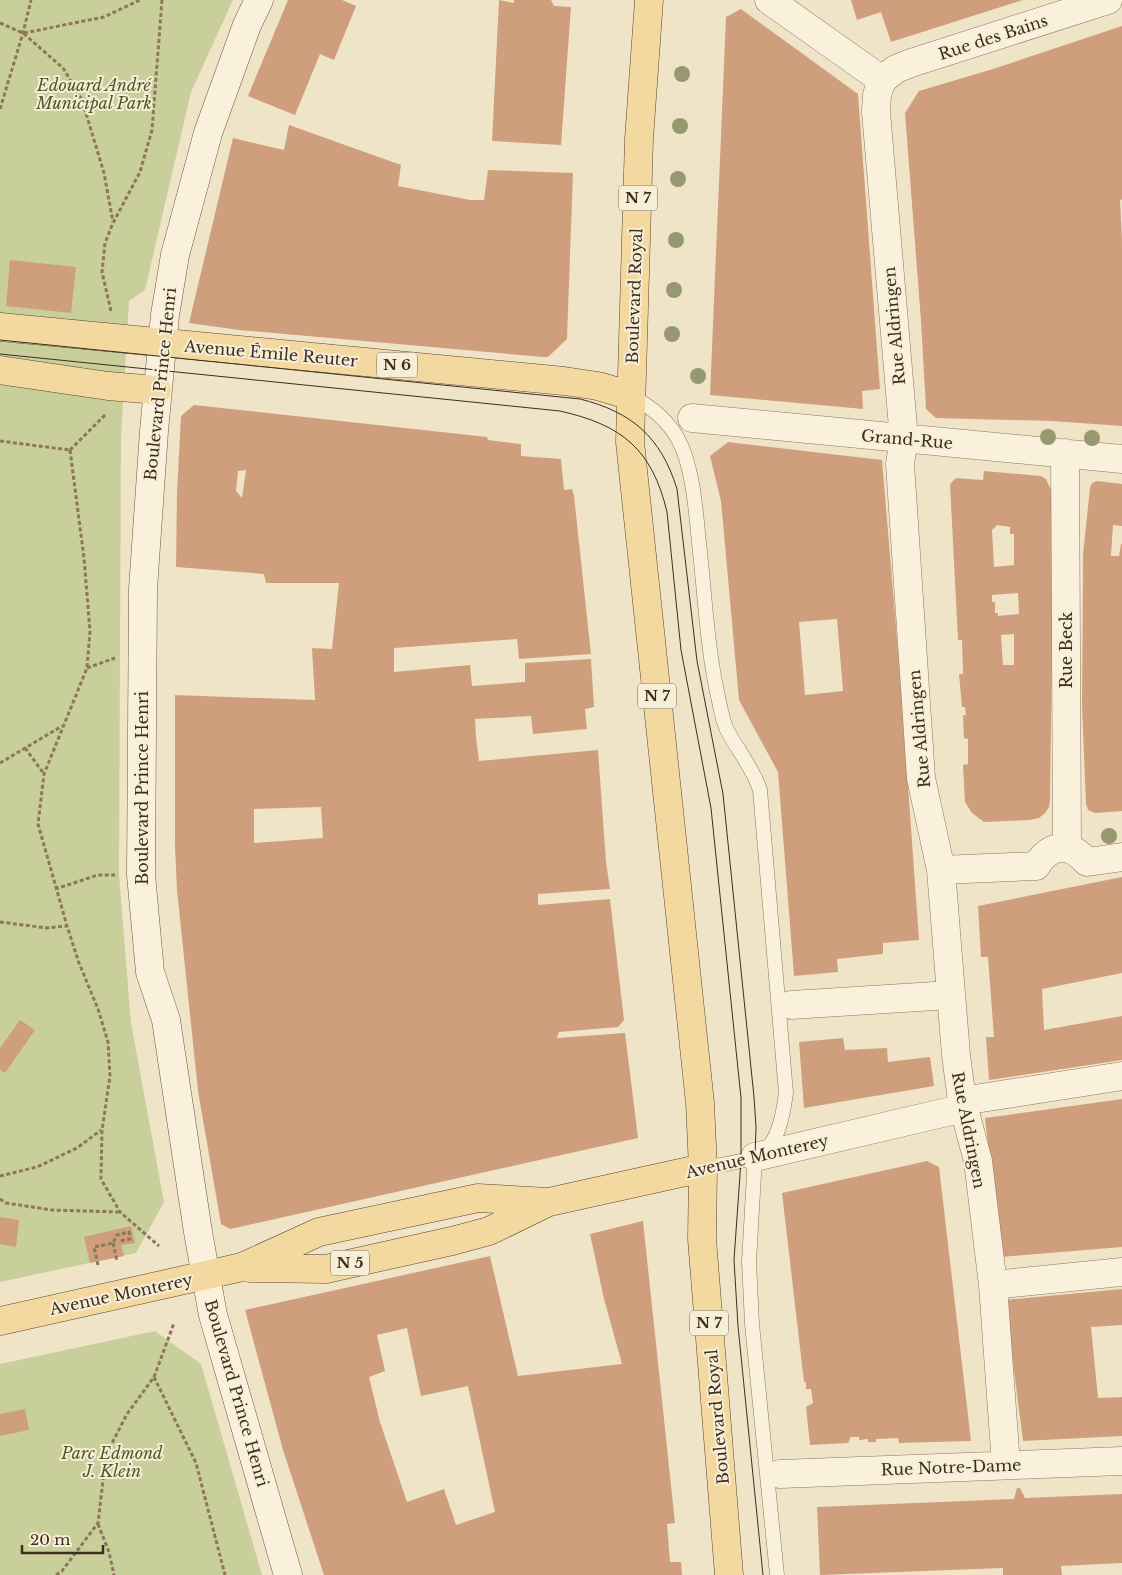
<svg xmlns="http://www.w3.org/2000/svg" width="1122" height="1575" font-family="'Libre Baskerville',serif">
  <rect width="100%" height="100%" fill="#f0e4c8"/>
  <!-- green -->
  <path fill="#c9cf9b" d="M0,0H233L191,92L145,290L129,301L121,437L119,875L131,1023L164,1202L136,1253L0,1282Z
    M155,1331L201,1364L262,1575H0V1364Z"/>
  <!-- building -->
  <path fill="#cf9f7d" fill-rule="evenodd" d="M288,0H342L356,6L334,60L320,54L295,115L248,96Z
    M499,0L514,3V0H551L554,6L571,7L561,145L492,141Z
    M851,0H1023L891,42L881,12L857,20Z
    M741,9L858,94L880,389L862,391L863,409L710,395L726,17Z
    M1122,26V200L1120,199L1122,241V426L1051,421L936,418L926,409L921,321L905,113L919,91L993,69Z
    M289,125L401,165L398,186L470,200H484L488,170L573,173L567,339L548,357H543L239,330L189,323L233,138L284,150Z
    M10,260L76,267L71,313L6,306Z
    M194,405L487,437L488,440L521,444V456L561,459L564,490L572,489L574,496L591,654L519,659L517,639L394,648V672L470,665L472,686L525,682V663L591,659L594,707L585,709L587,729L533,734L531,716L475,719L476,737L479,761L598,750L606,862L610,889L538,894V905L610,899L624,1020L618,1027L559,1032L557,1038L625,1033L638,1138L230,1229L221,1224L198,1091L177,890L175,847V695L315,700L312,648L332,649L339,583H266L264,574L176,567L177,493L181,416ZM246,470L242,498L236,491L238,471ZM321,807L323,838L254,843V809Z
    M728,442L882,460L901,687L919,940L883,943V954L837,959L838,972L794,976L778,772L739,700L721,501L710,456ZM837,619L843,691L805,695L799,622Z
    M984,471L1041,476L1046,479L1051,490L1053,571L1050,800L1049,807L1045,813L1039,818L1029,820L984,822L972,813L965,802L963,765L968,764V739L964,738L963,715H966L965,707H962L959,674H963L962,640H958L950,484L956,478L983,480ZM997,525L1010,527V534H1014V565L994,567L992,530ZM1018,593L1019,614L998,616V613H995V602H992V595ZM1014,634V665H1003L1001,635Z
    M1097,481L1122,484V526L1113,525L1111,556H1119L1121,544H1122V811L1095,813L1088,810L1086,804L1082,705L1083,583V555L1090,488L1092,483Z
    M1122,877V973L1042,989L1044,1030L1122,1016V1060L989,1080L986,1037H994L988,957H981L978,906Z
    M20,1020L35,1030L5,1073L0,1070V1048Z
    M843,1038L845,1050L887,1048L888,1062L930,1057L934,1086L804,1108L799,1042Z
    M1122,1099V1247L1001,1257L985,1118Z
    M927,1161L939,1167L971,1441L899,1443L898,1438L876,1439V1442H868V1439L859,1440V1437H851L848,1443L810,1445L806,1407L813,1403L811,1389H806V1382H804L782,1193Z
    M0,1217L19,1220L16,1247L0,1244Z
    M643,1221L675,1523L667,1524L670,1562H681L682,1575H324L283,1450L245,1310L490,1256L518,1376L622,1364L604,1299L590,1234ZM407,1328L421,1396L468,1386L495,1512L456,1525L444,1489L407,1502L380,1422L369,1377L385,1371L377,1335Z
    M131,1226L135,1243L121,1245L124,1256L90,1263L84,1237Z
    M1122,1289V1325L1091,1327L1098,1398L1122,1397V1436L1023,1441L1005,1300Z
    M25,1409L29,1430L0,1436V1414Z
    M1017,1488H1020L1025,1498L1122,1494V1563L1061,1566L1062,1575H1003V1568L820,1575L817,1507L1014,1499Z"/>
  <g fill="none" stroke-linecap="round" stroke-linejoin="round">
    <defs>
      <path id="lane" d="M631,396C650,406 667,419 678,439C693,466 696,512 699,543C705,595 707,650 719,701C721,711 723,722 727,730C738,751 753,768 760,790L786,1093C783,1115 778,1149 754,1157C738,1163 720,1165 703,1168
        M755,1157L749,1262L752,1324L777,1575"/>
      <path id="street" d="M769,0L882,80
        M882,80L877,95L876,112L904,439L900,464L921,778L941,870L956,1055L962,1101L978,1161L993,1285L1006,1465
        M882,80L896,69L911,63L1108,0
        M692,418L1122,459
        M1065,453L1067,848
        M941,870L1036,866C1051,843 1069,842 1087,862L1122,857
        M791,1005L951,995
        M962,1101L1122,1076
        M755,1157L964,1108
        M993,1285L1122,1272
        M780,1474L1122,1461"/>
      <path id="secondary" d="M259,0L247,25L208,133L175,255L165,315L154,431L143,589L141,875L150,972L166,1020L198,1232L213,1315L288,1575"/>
      <path id="primary" d="M649,0L639,139L630,442L700,1103L703,1168L702,1239L729,1575
        M0,327L564,381L598,386L631,396
        M0,370L108,386L157,390
        M249,1268L326,1269L452,1241L489,1231L549,1202L703,1168
        M0,1321L242,1267L319,1232L478,1198L549,1202"/>
    </defs>
    <!-- lane casing -->
    <use href="#lane" stroke="#8d765c" stroke-width="15"/>
    <!-- street casing -->
    <use href="#street" stroke="#8d765c" stroke-width="29"/>
    <!-- secondary casing -->
    <use href="#secondary" stroke="#6f573f" stroke-width="29"/>
    <!-- primary casing -->
    <use href="#primary" stroke="#5b4430" stroke-width="29"/>
    <!-- path -->
    <path stroke="#8d765c" stroke-width="3" stroke-dasharray="4 2.5" stroke-linecap="butt" d="M0,23L23,33L63,68L82,100L104,173L113,222
      M24,33L104,17L140,0
      M0,109L23,33L31,0
      M111,311L102,272L105,243L113,223L140,172L152,130L162,0
      M0,441L70,450
      M70,450L84,558L90,631L87,668L44,774L38,824L67,926L79,963L98,1009L108,1042L110,1076L102,1130L101,1179L120,1212L159,1246
      M70,450L106,414
      M87,668L115,658
      M25,748L44,774
      M0,763L62,726
      M55,889L98,875H115
      M0,922L47,928L66,926
      M0,1176L37,1167L77,1148L101,1130
      M0,1199L6,1203L52,1210L119,1212
      M113,1243L117,1261
      M98,1265L94,1247L113,1243L117,1235L129,1232L130,1239L119,1241
      M154,1377L196,1463L225,1575
      M98,1524L109,1552L114,1575
      M56,1575L62,1571L98,1523L106,1455L127,1414L154,1377L174,1323"/>
    <!-- lane -->
    <use href="#lane" stroke="#faf1dc" stroke-width="14"/>
    <!-- street -->
    <use href="#street" stroke="#faf1dc" stroke-width="28"/>
    <!-- secondary -->
    <use href="#secondary" stroke="#faf1dc" stroke-width="28"/>
    <!-- primary -->
    <use href="#primary" stroke="#f3d9a0" stroke-width="28"/>
    <!-- tram -->
    <path stroke="#3d2e20" stroke-width="1" d="M0,340L580,399C632,412 661,437 677,489L697,661L723,794L754,1097L756,1127L755,1157
      M0,354L560,411C622,425 652,449 667,512L681,650L711,808L741,1098V1160L734,1260L738,1326L763,1575"/>
  </g>
  <!-- trees -->
  <g fill="#96986f">
    <circle cx="682" cy="74" r="8"/>
    <circle cx="680" cy="126" r="8"/>
    <circle cx="678" cy="179" r="8"/>
    <circle cx="676" cy="240" r="8"/>
    <circle cx="674" cy="290" r="8"/>
    <circle cx="672" cy="334" r="8"/>
    <circle cx="698" cy="376" r="8"/>
    <circle cx="1048" cy="437" r="8"/>
    <circle cx="1092" cy="438" r="8"/>
    <circle cx="1109" cy="836" r="8"/>
  </g>
  <g text-anchor="middle" stroke-width="4" stroke-linejoin="round" paint-order="stroke">
    <!-- shield labels -->
    <g fill="#f7eed8" stroke="#756857" stroke-width="1">
      <rect x="619" y="185.5" width="38" height="25" rx="4"/>
      <rect x="377" y="352.5" width="40" height="25" rx="4"/>
      <rect x="638" y="683.5" width="38" height="25" rx="4"/>
      <rect x="331" y="1250.5" width="38" height="25" rx="4"/>
      <rect x="690" y="1310.5" width="38" height="25" rx="4"/>
    </g>
    <g font-size="15" font-weight="bold" fill="#3d2e20">
      <text x="638" y="203">N 7</text>
      <text x="397" y="370">N 6</text>
      <text x="657" y="701">N 7</text>
      <text x="350" y="1268">N 5</text>
      <text x="709" y="1328">N 7</text>
    </g>
    <!-- street labels -->
    <g font-size="16" fill="#3d2e20" stroke="#f7eed8">
      <text transform="translate(993 37) rotate(-18)" y="6">Rue des Bains</text>
      <text transform="translate(634 296) rotate(-88)" y="6">Boulevard Royal</text>
      <text transform="translate(894 326) rotate(-95)" y="6">Rue Aldringen</text>
      <text transform="translate(271 353) rotate(5)" y="6">Avenue Émile Reuter</text>
      <text transform="translate(160 384) rotate(-84)" y="6">Boulevard Prince Henri</text>
      <text transform="translate(907 439) rotate(5)" y="6">Grand-Rue</text>
      <text transform="translate(1066 650) rotate(-90)" y="6">Rue Beck</text>
      <text transform="translate(919 729) rotate(-95)" y="6">Rue Aldringen</text>
      <text transform="translate(142 788) rotate(-90)" y="6">Boulevard Prince Henri</text>
      <text transform="translate(969 1130) rotate(79)" y="6">Rue Aldringen</text>
      <text transform="translate(757 1156) rotate(-13)" y="6">Avenue Monterey</text>
      <text transform="translate(121 1294) rotate(-12)" y="6">Avenue Monterey</text>
      <text transform="translate(237 1393) rotate(74)" y="6">Boulevard Prince Henri</text>
      <text transform="translate(717 1417) rotate(-95)" y="6">Boulevard Royal</text>
      <text transform="translate(951 1467) rotate(-2)" y="6">Rue Notre-Dame</text>
    </g>
    <!-- park labels -->
    <g font-size="16" font-style="italic" fill="#4d5a26" stroke="#f7eed8">
      <text x="94" y="91">Edouard André<tspan x="94" dy="18">Municipal Park</tspan></text>
      <text x="112" y="1459">Parc Edmond<tspan x="112" dy="18">J. Klein</tspan></text>
    </g>
  </g>
  <!-- scale -->
  <path d="M22 1545v8h81v-8" fill="none" stroke="#3d2e20" stroke-width="2.5"/>
  <text x="30" y="1545" font-size="15" fill="#3d2e20" stroke="#f7eed8" stroke-width="4" paint-order="stroke">20 m</text>
</svg>
